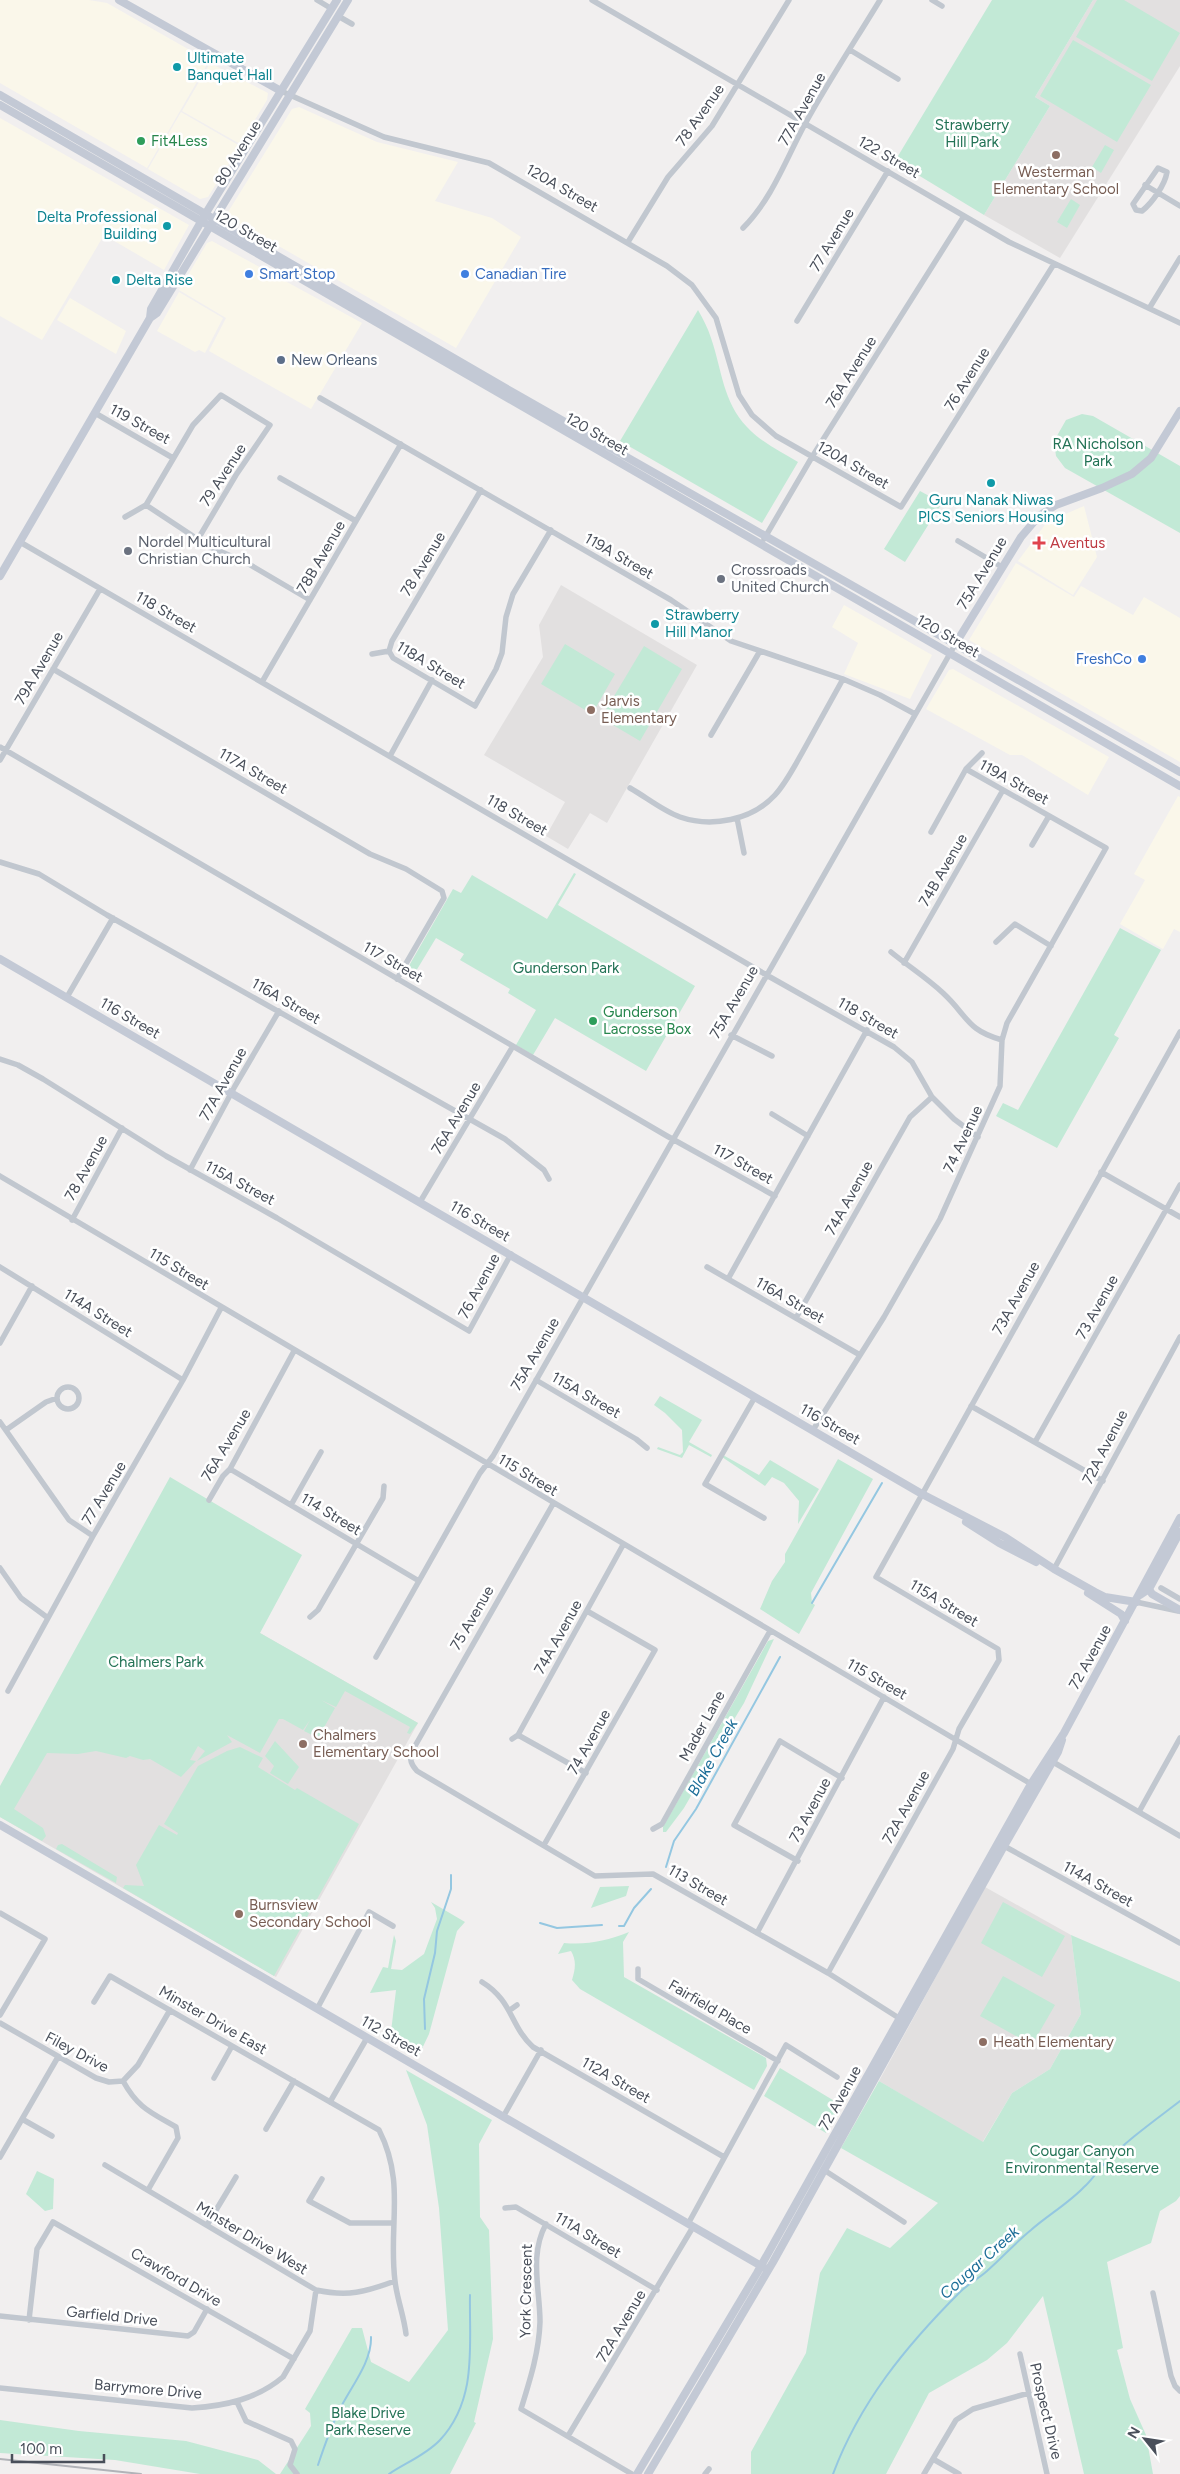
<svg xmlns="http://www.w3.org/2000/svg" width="1180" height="2474" font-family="Figtree,sans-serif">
  <rect width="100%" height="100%" fill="#f1efef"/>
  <!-- commercial -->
  <path fill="#faf7ea" d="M0,0H89L107,3L209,61L147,168L0,83Z
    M210,63L268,93L267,100L240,144L182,111Z
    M299,107L377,142L458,162L435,201L492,218L521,237L456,348L230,218L228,212L292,109Z
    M181,112L240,146L208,197L200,199L148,169Z
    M0,118L189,225L164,270L104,235L42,340L0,316Z
    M212,241L362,323L311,409L209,351L226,318L179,290L207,243Z
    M179,292L223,318L205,353L199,350L195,352L157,331Z
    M70,298L126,331L116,354L57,320Z
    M1084,506L1097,557L1073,595L1018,561L1047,522Z
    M1016,563L1074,597L1081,586L1133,615L1144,597L1180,618V762L969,640Z
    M844,605L932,655L910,699L844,674L858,643L832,627Z
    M953,669L1109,757L1088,795L1022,755H1010L926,709L949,670Z
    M1178,796L1180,797V932L1174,929L1163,949L1120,924L1145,880L1134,874Z"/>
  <!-- education -->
  <path fill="#e2e0e0" d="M1093,0H1180V66L1060,258L984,215L1050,106L1035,97Z
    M561,585L697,665L607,823L590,813L568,849L546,836L565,802L484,755L543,657L539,625Z
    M260,1633L418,1723L276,1977L0,1817L26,1740Z
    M985,1887L1071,1935L1081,2014L1050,2069L1012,2093L982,2143L879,2081Z"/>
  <!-- green -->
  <path fill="#c2e9d6" d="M992,0H1093L1035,97L1050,106L984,215L895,161Z
    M1097,0H1124L1180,33L1152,81L1076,37Z
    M1073,40L1151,85L1117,142L1040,96Z
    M1105,145L1114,150L1101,173L1092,167Z
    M1071,199L1080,205L1067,228L1057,222Z
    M698,310C703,319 708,328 711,338C722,370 723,402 747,427C761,442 781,452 798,462L762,523L620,441Z
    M1082,414L1093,416L1180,466V533L1065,468L1056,456L1054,441L1066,420Z
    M920,491L942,503L905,562L884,549Z
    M565,644L615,674L592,714L541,684Z
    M644,646L682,669L640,741L601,718Z
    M574,873L576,874L558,905L695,986L646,1071L555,1018L533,1055L516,1045L536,1010L508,993L510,989L460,960L464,954L436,938L413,976L406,971L453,889L461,893L472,875L547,919Z
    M1120,928L1161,950L1114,1035L1119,1038L1057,1148L996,1116L1003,1103L1018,1110Z
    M660,1396L702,1420L689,1442L712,1455L711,1457L689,1445L682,1458L657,1449L658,1447L680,1455L683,1452L682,1430L665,1413L654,1405Z
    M723,1455L759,1475L770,1460L819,1489L798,1524L799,1501L784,1483L772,1477L765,1486L722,1457Z
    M838,1459L873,1479L811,1593L812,1603L815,1605L799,1634L760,1609L772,1581L785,1562V1554Z
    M170,1477L302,1555L260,1633L418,1723L410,1734L407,1733L410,1727L345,1691L336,1707L321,1700L335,1708L318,1738L304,1731L310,1720L303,1730L283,1719H279L260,1753L227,1735L232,1742L197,1761L205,1751L198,1746L190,1760L196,1761L181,1777L150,1759L143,1760L130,1756L126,1758L96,1751L78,1754L47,1753L14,1809L43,1828L46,1836L42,1841L0,1817V1786Z
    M774,1639L744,1703L730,1726L719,1739L709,1758L703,1775L684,1808L666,1832H663V1827L758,1659L768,1641Z
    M275,1741L299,1767L288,1784L270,1773L274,1766L265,1756Z
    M240,1747L263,1758L258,1767L295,1790L297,1788L359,1824L274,1976L123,1888L125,1885L144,1886L136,1865L159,1825L177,1835L178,1833L164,1824L198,1766L227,1751Z
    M62,1844L117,1877L116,1883L56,1849L58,1845Z
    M629,1886L626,1896L591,1908L600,1887Z
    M431,1902L465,1922L457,1931L429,2034L419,2055L390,2040L396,1990L370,1993L383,1967L388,1968L394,1935L396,1941L391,1969L402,1970L424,1954L437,1919L435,1908Z
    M1003,1902L1065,1936L1042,1977L981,1943Z
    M629,1932L623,1942L624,1977L766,2058L767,2066L754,2090L580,1989L572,1980C575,1970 577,1961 571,1951L558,1954L564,1943C588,1945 606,1941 629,1932Z
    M1071,1935L1180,1982V2196L1176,2201L1160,2211L1151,2243L1107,2262L1123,2348L1117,2350L1130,2399L1146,2435L1153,2474H1084L1043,2296L1007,2343L987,2360L929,2393L886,2474H751V2452L806,2353L820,2273L847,2228L890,2248L938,2203L841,2148L879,2081L983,2142L1012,2093L1050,2069L1081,2014Z
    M1003,1976L1055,2005L1032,2045L980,2016Z
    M780,2068L841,2105L826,2133L764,2096Z
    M406,2070L492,2120L479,2144L480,2217L489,2230L493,2339L474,2422L476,2423L450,2474H280L311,2426L310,2413L305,2409L352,2328H362L371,2362L409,2382L448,2330L439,2208L427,2125Z
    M37,2171L54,2179L53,2209L45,2211L26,2194Z
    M0,2420L79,2431L186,2441L258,2460L276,2474H200L115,2460L0,2453Z"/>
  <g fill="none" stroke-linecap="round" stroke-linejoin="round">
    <!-- stream -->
    <path stroke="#94c7e1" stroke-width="2" d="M812,1603L882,1483
      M666,1867L674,1841L696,1809L780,1657
      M540,1923L557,1928L602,1925
      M619,1926H624L634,1908L651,1889
      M425,2029L424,1999L435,1953L437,1931L451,1889V1875
      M318,2465C324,2447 330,2429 339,2411C349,2389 372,2363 371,2337
      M389,2474C405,2463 426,2455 440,2440C478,2399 469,2345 470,2295
      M833,2474C860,2402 906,2346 960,2292C968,2284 978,2279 987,2271C1002,2258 1015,2243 1031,2230C1048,2215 1069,2203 1084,2187C1092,2180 1097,2171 1104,2164C1127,2140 1154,2121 1180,2101"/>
    <!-- street -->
    <path stroke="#c1c7cf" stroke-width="5.5" d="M317,0L332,9
      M592,0L1009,242L1180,323
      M932,0L942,6
      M338,16L352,24
      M850,50L898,79
      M281,91L384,137L489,163L667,266L692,285L716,318L739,395L752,415L776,436L901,507L1054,264
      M1158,168L1167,172C1165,185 1152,203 1142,211L1136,210L1133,204Z
      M1145,185L1180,206
      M743,228C772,199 786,159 805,124C828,82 855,41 880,0
      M628,242L668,177L712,126L789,0
      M1150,307L1180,258
      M797,321L888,171
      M320,398L671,600L731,641L843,679L880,695L915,714
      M95,413L173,458
      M280,478L356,521
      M146,505L208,546L247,563L310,600
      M125,517L146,505L193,425L221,395L270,425L236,475L198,539
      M764,539L812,457L964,216
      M958,541L1002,567
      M20,542L770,977L894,1047L912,1062L932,1097L954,1119L978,1137
      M389,651L393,658L475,706L496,669L502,653L506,617L513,594L551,530
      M389,651L392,641L481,490
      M372,654L389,651
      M53,669L370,854L406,869L442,891L444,898L397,979
      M262,682L401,444
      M711,735L760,651
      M0,747L667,1136L775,1196
      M390,756L432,680
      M0,760L100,589
      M630,788C646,797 663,811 680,817C712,828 752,820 775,795C786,783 794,767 802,753C816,728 829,704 843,679
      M737,818L744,853
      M931,832L966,769L982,753
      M1032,845L1049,816
      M0,862L39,874L107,915L505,1139L544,1170L549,1179
      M996,942L1015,924L1051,946
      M891,952C908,966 927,978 943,993C968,1016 966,1030 1002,1040
      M904,963L1003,790
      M67,997L113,918
      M731,1035L772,1056
      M0,1059L18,1065L43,1079L166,1156L277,1218L469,1331L511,1254
      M772,1114L808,1136
      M190,1170L235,1086L279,1011
      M1101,1172L1180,1217
      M0,1176L1031,1784V1787
      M420,1202L513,1046
      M72,1220L122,1128
      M0,1267L183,1380
      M707,1267L860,1355
      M728,1279L867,1030
      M796,1318L910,1117L932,1097
      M0,1343L32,1286
      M536,1380L636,1439L647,1448
      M57 1398a11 11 0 1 1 22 0a11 11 0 1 1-22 0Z
      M755,1397L705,1484L764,1518
      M971,1406L1103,1481
      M0,1422L69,1520L93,1536
      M6,1430L46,1402L57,1398
      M813,1430L884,1317L940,1219L1000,1086L1002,1040L1007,1023L1106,848L966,769
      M1035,1442L1180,1185
      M230,1469L419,1581
      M209,1500L223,1476L230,1469L294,1351
      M553,1504L415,1746C409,1757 409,1762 417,1771L595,1876L653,1874L828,1973L902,2020
      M291,1505L321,1452
      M0,1568L21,1598L48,1618
      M1054,1569L1180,1337
      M1161,1588L1180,1599
      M1136,1602L1178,1611
      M310,1617L318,1610L383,1498L384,1486
      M376,1657L480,1473L493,1456L956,643
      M8,1691L93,1536L183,1380L221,1308
      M518,1735L586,1773
      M512,1739L518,1735L623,1545
      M1053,1762L1180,1836
      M1140,1810L1180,1738
      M653,1829L662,1824L770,1631
      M544,1845L655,1650L587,1611
      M1004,1846L1180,1943
      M798,1861L734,1825L780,1741L842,1778
      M0,1913L45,1939L0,2015
      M757,1933L884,1697
      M638,1969V1979L778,2061
      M828,1973L953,1749L959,1729L999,1660L998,1649L876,1577L1180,1032
      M482,1982C513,2001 510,2026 533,2047L724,2157
      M94,2002L110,1976L379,2130C406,2183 388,2226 395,2281C397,2299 404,2316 406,2334
      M317,2009L369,1912L393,1926
      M510,2010L517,2005
      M0,2023L96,2078L109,2082L123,2081L138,2065L170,2010
      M214,2078L232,2046
      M123,2081C138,2108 150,2112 176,2127L178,2138L148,2190
      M330,2102L367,2038
      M503,2117L541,2050
      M22,2119L52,2136
      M266,2129L294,2081
      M0,2157L58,2057
      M105,2165L316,2290C348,2297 365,2292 395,2281
      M824,2170L904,2222
      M322,2179L309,2201L350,2223H394
      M505,2208L516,2207L657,2290
      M546,2224C529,2255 540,2289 540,2322C539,2352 530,2380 521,2409L632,2474
      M688,2224L786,2045L837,2077
      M207,2225L236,2177
      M1153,2293L1171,2376L1175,2386L1180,2391
      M0,2316L188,2336L194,2332L207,2309
      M29,2320L37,2249L53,2222L294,2359
      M1020,2354L1047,2474
      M0,2388L192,2408C225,2406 257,2399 283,2377L310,2331L316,2290
      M237,2402L246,2421L291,2441L295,2449L290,2465L297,2474
      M568,2436L693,2227
      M933,2459L959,2474
      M705,2474L709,2469
      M924,2474L956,2420L973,2409L1029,2393"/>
    <!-- secondary -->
    <path stroke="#c3c9d5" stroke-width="8" d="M119,0L281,91
      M0,95L514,393L1180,772
      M0,105L1180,786
      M150,318L151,309L206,213L337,0
      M0,576L150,318L157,313L348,0
      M956,643L1021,537L1039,516L1056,505L1102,488L1132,474L1151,458L1180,411
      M0,959L922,1494L1005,1537L1054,1569L1095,1592L1105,1597L1136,1602
      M966,1522L999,1543L1036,1562
      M1149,1589L1152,1594L1180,1610
      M1088,1593L1121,1614L1125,1621
      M1140,1595L1149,1589L1180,1532
      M0,1825L768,2270
      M637,2474L757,2273L1031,1784L1064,1733L1180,1518
      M648,2474L773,2262L1004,1846L1058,1752L1062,1740"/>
    <!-- rail -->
    <path stroke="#b1b3b8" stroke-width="2" d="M0,2459L141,2474"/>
  </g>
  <!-- markers -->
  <g fill="#0f9aa8" stroke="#fff" stroke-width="2">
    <circle cx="177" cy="67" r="5"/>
    <circle cx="167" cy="226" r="5"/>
    <circle cx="116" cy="280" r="5"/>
    <circle cx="991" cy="483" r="5"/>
    <circle cx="655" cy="624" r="5"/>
  </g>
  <g fill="#2e9e5b" stroke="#fff" stroke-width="2">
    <circle cx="141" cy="141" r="5"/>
    <circle cx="593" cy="1021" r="5"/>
  </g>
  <g fill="#8d6e63" stroke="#fff" stroke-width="2">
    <circle cx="1056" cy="155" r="5"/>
    <circle cx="591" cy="710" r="5"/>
    <circle cx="303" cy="1744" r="5"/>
    <circle cx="239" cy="1914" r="5"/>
    <circle cx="983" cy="2042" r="5"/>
  </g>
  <g fill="#3f7fe0" stroke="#fff" stroke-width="2">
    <circle cx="249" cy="274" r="5"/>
    <circle cx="465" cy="274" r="5"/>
    <circle cx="1142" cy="659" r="5"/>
  </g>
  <circle fill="#5c6f8a" stroke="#fff" stroke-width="2" cx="281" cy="360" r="5"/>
  <path fill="#e0444e" stroke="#fff" stroke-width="2" d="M1036.5 535.5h5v5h5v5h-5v5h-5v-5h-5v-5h5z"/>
  <g fill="#6b7280" stroke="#fff" stroke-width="2">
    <circle cx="128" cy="551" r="5"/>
    <circle cx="721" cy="579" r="5"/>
  </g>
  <g text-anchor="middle" stroke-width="5" stroke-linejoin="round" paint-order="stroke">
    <!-- culture labels -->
    <g font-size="15" fill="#0d838f" stroke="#fff" text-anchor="start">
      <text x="187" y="63">Ultimate<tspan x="187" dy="17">Banquet Hall</tspan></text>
      <text x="157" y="222" text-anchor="end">Delta Professional<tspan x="157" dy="17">Building</tspan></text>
      <text x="126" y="285">Delta Rise</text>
      <text x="991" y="505" text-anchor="middle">Guru Nanak Niwas<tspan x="991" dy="17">PICS Seniors Housing</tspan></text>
      <text x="665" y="620">Strawberry<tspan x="665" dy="17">Hill Manor</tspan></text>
    </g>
    <!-- street labels -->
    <g font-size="15" fill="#494f5a" stroke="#fff">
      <text transform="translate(802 109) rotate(-61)" y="5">77A Avenue</text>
      <text transform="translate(700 115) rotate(-55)" y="5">78 Avenue</text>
      <text transform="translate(238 153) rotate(-58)" y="5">80 Avenue</text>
      <text transform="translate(889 157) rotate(30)" y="5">122 Street</text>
      <text transform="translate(562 188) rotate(30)" y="5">120A Street</text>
      <text transform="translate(246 231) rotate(30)" y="5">120 Street</text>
      <text transform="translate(832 240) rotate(-59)" y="5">77 Avenue</text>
      <text transform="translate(851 372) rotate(-58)" y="5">76A Avenue</text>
      <text transform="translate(967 379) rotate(-58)" y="5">76 Avenue</text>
      <text transform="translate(140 424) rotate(29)" y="5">119 Street</text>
      <text transform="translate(597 434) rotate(30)" y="5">120 Street</text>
      <text transform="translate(853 465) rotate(30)" y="5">120A Street</text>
      <text transform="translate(223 475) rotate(-57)" y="5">79 Avenue</text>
      <text transform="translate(619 556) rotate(30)" y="5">119A Street</text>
      <text transform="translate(321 557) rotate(-60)" y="5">78B Avenue</text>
      <text transform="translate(423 564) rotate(-59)" y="5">78 Avenue</text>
      <text transform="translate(982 573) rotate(-59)" y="5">75A Avenue</text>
      <text transform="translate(166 612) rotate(30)" y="5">118 Street</text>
      <text transform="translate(948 636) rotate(30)" y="5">120 Street</text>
      <text transform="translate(431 665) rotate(31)" y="5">118A Street</text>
      <text transform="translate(39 668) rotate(-60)" y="5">79A Avenue</text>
      <text transform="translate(253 771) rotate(30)" y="5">117A Street</text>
      <text transform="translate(1014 782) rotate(29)" y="5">119A Street</text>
      <text transform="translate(517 815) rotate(30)" y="5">118 Street</text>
      <text transform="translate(943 870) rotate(-60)" y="5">74B Avenue</text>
      <text transform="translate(393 962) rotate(30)" y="5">117 Street</text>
      <text transform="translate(286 1001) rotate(30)" y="5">116A Street</text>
      <text transform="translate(734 1002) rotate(-60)" y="5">75A Avenue</text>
      <text transform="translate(130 1018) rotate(30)" y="5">116 Street</text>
      <text transform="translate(868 1018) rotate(30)" y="5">118 Street</text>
      <text transform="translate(223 1084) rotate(-61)" y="5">77A Avenue</text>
      <text transform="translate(456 1118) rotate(-59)" y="5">76A Avenue</text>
      <text transform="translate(963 1139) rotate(-65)" y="5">74 Avenue</text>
      <text transform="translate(743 1164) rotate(29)" y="5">117 Street</text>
      <text transform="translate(86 1168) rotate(-61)" y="5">78 Avenue</text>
      <text transform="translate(240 1183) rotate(28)" y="5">115A Street</text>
      <text transform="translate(849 1198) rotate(-61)" y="5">74A Avenue</text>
      <text transform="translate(480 1221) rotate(30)" y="5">116 Street</text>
      <text transform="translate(179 1269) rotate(31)" y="5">115 Street</text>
      <text transform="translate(479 1286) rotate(-62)" y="5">76 Avenue</text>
      <text transform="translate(1016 1298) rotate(-61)" y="5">73A Avenue</text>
      <text transform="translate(790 1300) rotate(30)" y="5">116A Street</text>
      <text transform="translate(1097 1307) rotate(-61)" y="5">73 Avenue</text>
      <text transform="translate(98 1313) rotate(32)" y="5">114A Street</text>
      <text transform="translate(535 1354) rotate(-60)" y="5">75A Avenue</text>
      <text transform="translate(586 1395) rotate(30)" y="5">115A Street</text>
      <text transform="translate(830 1424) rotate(30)" y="5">116 Street</text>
      <text transform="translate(226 1445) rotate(-59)" y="5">76A Avenue</text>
      <text transform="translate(1105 1447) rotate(-63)" y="5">72A Avenue</text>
      <text transform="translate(528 1475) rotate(31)" y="5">115 Street</text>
      <text transform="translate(104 1493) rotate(-59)" y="5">77 Avenue</text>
      <text transform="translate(331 1514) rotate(31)" y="5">114 Street</text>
      <text transform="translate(944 1603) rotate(31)" y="5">115A Street</text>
      <text transform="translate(472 1618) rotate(-60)" y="5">75 Avenue</text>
      <text transform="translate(558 1637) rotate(-61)" y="5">74A Avenue</text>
      <text transform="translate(1090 1657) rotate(-61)" y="5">72 Avenue</text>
      <text transform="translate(877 1679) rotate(30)" y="5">115 Street</text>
      <text transform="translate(702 1726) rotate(-61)" y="5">Mader Lane</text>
      <text transform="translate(589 1742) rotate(-61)" y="5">74 Avenue</text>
      <text transform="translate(906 1807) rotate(-61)" y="5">72A Avenue</text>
      <text transform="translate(810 1810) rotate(-62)" y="5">73 Avenue</text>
      <text transform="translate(1098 1884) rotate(29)" y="5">114A Street</text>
      <text transform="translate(698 1885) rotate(30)" y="5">113 Street</text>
      <text transform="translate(710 2007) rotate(30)" y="5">Fairfield Place</text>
      <text transform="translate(213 2020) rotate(30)" y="5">Minster Drive East</text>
      <text transform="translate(391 2036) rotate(30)" y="5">112 Street</text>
      <text transform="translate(77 2052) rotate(28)" y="5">Filey Drive</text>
      <text transform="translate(616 2080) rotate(30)" y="5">112A Street</text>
      <text transform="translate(840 2098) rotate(-61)" y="5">72 Avenue</text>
      <text transform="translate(588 2235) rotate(31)" y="5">111A Street</text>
      <text transform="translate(252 2238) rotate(31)" y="5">Minster Drive West</text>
      <text transform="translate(176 2277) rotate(30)" y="5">Crawford Drive</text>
      <text transform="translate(526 2291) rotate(-89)" y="5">York Crescent</text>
      <text transform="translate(112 2316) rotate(6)" y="5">Garfield Drive</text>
      <text transform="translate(621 2326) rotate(-59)" y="5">72A Avenue</text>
      <text transform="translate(148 2389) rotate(5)" y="5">Barrymore Drive</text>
      <text transform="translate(1046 2411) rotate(77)" y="5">Prospect Drive</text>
    </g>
    <!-- park labels -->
    <g font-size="15" fill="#227255" stroke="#fff">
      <text x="972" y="130">Strawberry<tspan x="972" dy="17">Hill Park</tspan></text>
      <text x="1098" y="449">RA Nicholson<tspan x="1098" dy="17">Park</tspan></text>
      <text x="566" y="973">Gunderson Park</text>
      <text x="156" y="1667">Chalmers Park</text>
      <text x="1082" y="2156">Cougar Canyon<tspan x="1082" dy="17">Environmental Reserve</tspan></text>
      <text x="368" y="2418">Blake Drive<tspan x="368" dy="17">Park Reserve</tspan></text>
    </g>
    <!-- leisure labels -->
    <g font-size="15" fill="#27864d" stroke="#fff" text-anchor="start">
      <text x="151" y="146">Fit4Less</text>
      <text x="603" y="1017">Gunderson<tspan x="603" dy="17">Lacrosse Box</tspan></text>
    </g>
    <!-- education labels -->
    <g font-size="15" fill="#785e54" stroke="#fff" text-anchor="start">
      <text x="1056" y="177" text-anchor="middle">Westerman<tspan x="1056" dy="17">Elementary School</tspan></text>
      <text x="601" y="706">Jarvis<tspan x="601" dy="17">Elementary</tspan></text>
      <text x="313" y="1740">Chalmers<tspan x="313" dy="17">Elementary School</tspan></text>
      <text x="249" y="1910">Burnsview<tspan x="249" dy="17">Secondary School</tspan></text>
      <text x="993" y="2047">Heath Elementary</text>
    </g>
    <!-- shop labels -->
    <g font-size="15" fill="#366cbe" stroke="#fff" text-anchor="start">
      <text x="259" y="279">Smart Stop</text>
      <text x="475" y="279">Canadian Tire</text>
      <text x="1132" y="664" text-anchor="end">FreshCo</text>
    </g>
    <!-- service labels -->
    <g font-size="15" fill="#4e5e75" stroke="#fff" text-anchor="start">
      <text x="291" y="365">New Orleans</text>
    </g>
    <!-- worship labels -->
    <g font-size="15" fill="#5b616d" stroke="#fff" text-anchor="start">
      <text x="138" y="547">Nordel Multicultural<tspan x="138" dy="17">Christian Church</tspan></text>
      <text x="731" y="575">Crossroads<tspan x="731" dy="17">United Church</tspan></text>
    </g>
    <!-- health labels -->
    <g font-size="15" fill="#be3a42" stroke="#fff" text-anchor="start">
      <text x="1050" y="548">Aventus</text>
    </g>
    <!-- water labels -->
    <g font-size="16" font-style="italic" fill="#1d6e98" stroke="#fff">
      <text transform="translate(712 1757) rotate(-61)" y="6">Blake Creek</text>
      <text transform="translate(979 2262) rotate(-42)" y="6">Cougar Creek</text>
    </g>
  </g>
  <!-- north arrow -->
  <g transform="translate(1145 2439) rotate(300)" stroke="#ffffff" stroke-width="4" paint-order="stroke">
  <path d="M0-4L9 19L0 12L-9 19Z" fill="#494f5a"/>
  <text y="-8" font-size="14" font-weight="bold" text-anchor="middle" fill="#494f5a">N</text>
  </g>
  <!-- scale -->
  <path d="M12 2454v8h92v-8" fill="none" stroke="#494f5a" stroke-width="2.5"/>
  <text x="20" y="2454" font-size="15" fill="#494f5a" stroke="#ffffff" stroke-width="4" paint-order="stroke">100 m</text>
</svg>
